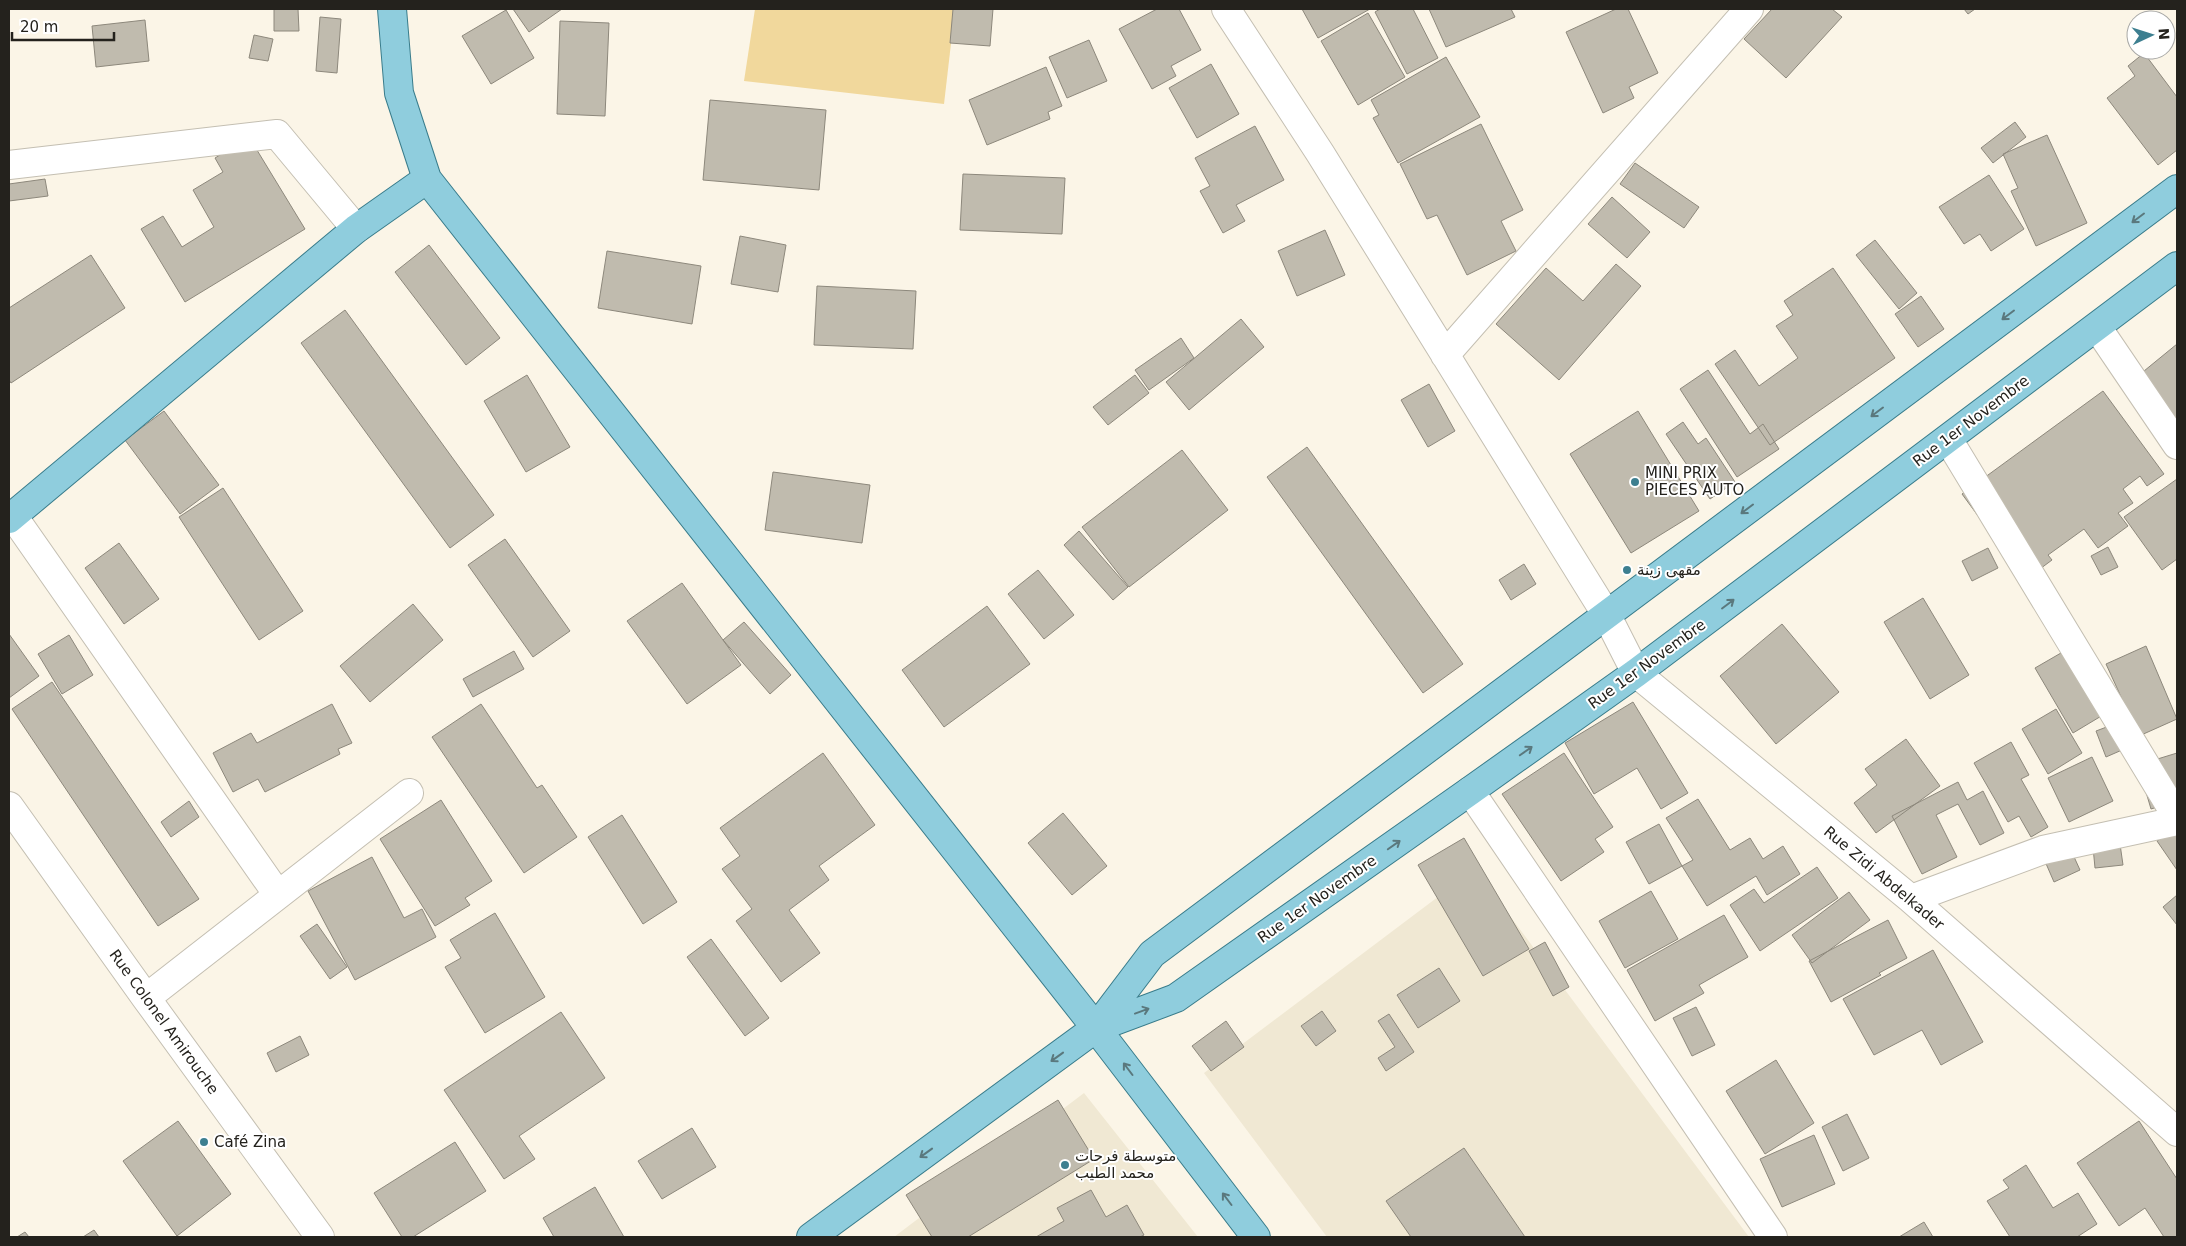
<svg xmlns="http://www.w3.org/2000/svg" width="2186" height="1246" font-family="'DejaVu Sans','Noto Sans Arabic',sans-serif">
  <rect width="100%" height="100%" fill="#fbf5e7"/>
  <!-- built -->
  <path fill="#f0e8d3" d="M1475,869L1749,1237H1327L1204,1073Z
    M1084,1093L1198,1237H894Z"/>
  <!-- green -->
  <path fill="#f1d89c" d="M755,9H955L944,104L744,81Z"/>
  <!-- building -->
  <path fill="#c0bbae" stroke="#8d887c" d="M274,9H298L299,31H274Z
    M513,9H562L529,32Z
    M953,9H993L990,46L950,43Z
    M1157,9H1179L1201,50L1171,66L1176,76L1152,89L1119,29Z
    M1302,9H1370L1318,38Z
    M1380,9H1413L1438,58L1407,74L1375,12Z
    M1429,9H1511L1515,17L1446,47Z
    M1616,9H1628L1658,73L1629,87L1634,98L1603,113L1566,32Z
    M1772,9H1832L1842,17L1786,78L1744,39Z
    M1964,9H1975L1968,14Z
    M506,10L534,58L491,84L462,36Z
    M1368,13L1405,77L1358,105L1321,41Z
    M320,17L341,19L337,73L316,71Z
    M145,20L149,61L96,67L92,26Z
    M560,21L609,23L605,116L557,114Z
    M254,35L273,39L268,61L249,58Z
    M1089,40L1107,81L1067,98L1049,57Z
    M2144,53L2177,97V150L2158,165L2107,98L2135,76L2128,66Z
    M1446,57L1480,117L1398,163L1373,118L1379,115L1371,100Z
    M1211,64L1239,114L1197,138L1169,88Z
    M1046,67L1062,106L1048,112L1050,119L987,145L969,100Z
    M710,100L826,110L819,190L703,180Z
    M2015,122L2026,137L1993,163L1981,148Z
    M1481,124L1523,210L1501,221L1516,251L1467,275L1437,215L1427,219L1400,164Z
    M1255,126L1284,180L1236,205L1245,221L1223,233L1200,191L1210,186L1195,158Z
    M2047,135L2087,223L2036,246L2011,191L2018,188L2003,154Z
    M249,137L305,229L185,302L141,229L163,216L182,247L214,227L193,190L223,172L215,158Z
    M1635,163L1699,207L1684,228L1620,184Z
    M963,174L1065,178L1062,234L960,230Z
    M1989,175L2024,229L1991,251L1980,234L1964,244L1939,207Z
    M45,179L48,196L9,201V184Z
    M1612,197L1650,232L1627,258L1588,224Z
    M1325,230L1345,275L1297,296L1278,251Z
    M740,236L786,245L778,292L731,284Z
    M1875,240L1917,293L1899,309L1856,255Z
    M429,245L500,338L466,365L395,272Z
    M607,251L701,266L692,324L598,308Z
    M91,255L125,308L11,383L9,380V308Z
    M1616,264L1641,286L1559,380L1496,324L1546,268L1583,301Z
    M1833,268L1895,358L1770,445L1715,364L1735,350L1759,386L1798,358L1776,326L1793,315L1784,301Z
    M817,286L916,291L913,349L814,345Z
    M1921,296L1944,329L1918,347L1895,314Z
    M345,310L494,515L450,548L301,343Z
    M1241,319L1264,347L1189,410L1166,382Z
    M1181,338L1194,358L1149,390L1135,370Z
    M2177,344V434L2133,380Z
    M1708,370L1750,434L1763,424L1779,449L1737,477L1680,389Z
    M527,375L570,447L526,472L484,401Z
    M1135,375L1149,393L1108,425L1093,407Z
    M1429,384L1455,431L1428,447L1401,400Z
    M2103,391L2164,474L2147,486L2140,476L2123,489L2133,503L2118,513L2128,526L2098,548L2084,529L2048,555L2052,560L2025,580L1962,494Z
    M164,411L219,485L180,514L125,440Z
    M1638,411L1699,511L1631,553L1570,454Z
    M1683,422L1698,444L1706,438L1735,482L1710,499L1666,434Z
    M1307,447L1463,664L1423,693L1267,477Z
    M1182,450L1228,510L1129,587L1082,527Z
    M773,472L870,485L862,543L765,530Z
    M2177,479V559L2162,570L2124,517Z
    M223,488L303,611L259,640L179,517Z
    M1079,531L1128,587L1113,600L1064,545Z
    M505,539L570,631L533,657L468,565Z
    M119,543L159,599L124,624L85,568Z
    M2108,547L2118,567L2101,575L2091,556Z
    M1988,548L1998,568L1972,581L1962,561Z
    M1524,564L1536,584L1511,600L1499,580Z
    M1038,570L1074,615L1044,639L1008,594Z
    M682,583L741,665L687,704L627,621Z
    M1923,598L1969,675L1930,699L1884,622Z
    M413,604L443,640L370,702L340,666Z
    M987,606L1030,664L944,727L902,670Z
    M744,622L791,675L770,694L723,640Z
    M1782,624L1839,692L1776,744L1720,676Z
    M9,634L39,676L9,698Z
    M69,635L93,675L62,694L38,654Z
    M2080,642L2118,706L2073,733L2035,668Z
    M2146,646L2177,719L2139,736L2106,664Z
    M514,651L524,669L473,697L463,679Z
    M52,682L199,899L158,926L12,709Z
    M1633,702L1688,793L1661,809L1637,768L1594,794L1565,743Z
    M332,704L352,743L338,749L340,754L265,792L258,779L233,792L213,753L251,733L257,743Z
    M481,704L537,788L542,785L577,837L524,873L432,737Z
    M2056,709L2082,753L2048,774L2022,729Z
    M2112,725L2122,750L2106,757L2096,731Z
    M1906,739L1940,786L1876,833L1854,803L1877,785L1865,769Z
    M2011,742L2029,775L2021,779L2048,827L2031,837L2019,816L2008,822L1974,763Z
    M823,753L875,825L819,866L829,880L789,910L820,953L781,982L736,921L752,909L722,869L740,856L720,828Z
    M1564,753L1613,827L1595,839L1604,852L1561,881L1502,794Z
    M2177,753V801L2151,809L2138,765Z
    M2092,757L2113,801L2069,822L2048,778Z
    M1958,782L1967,800L1983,791L2004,833L1980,845L1958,804L1936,815L1957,857L1922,874L1892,816Z
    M1698,799L1730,850L1750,838L1763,859L1783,846L1800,874L1767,895L1756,876L1707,906L1682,866L1693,860L1666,818Z
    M441,800L492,881L465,898L470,905L435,926L380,839Z
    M189,801L199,817L171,837L161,822Z
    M1063,813L1107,866L1072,895L1028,843Z
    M622,815L677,902L643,924L588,837Z
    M1659,824L1682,866L1649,884L1626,842Z
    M2173,831L2177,837V870L2157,841Z
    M1464,838L1529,949L1483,976L1418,865Z
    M2120,844L2123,865L2095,868L2093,847Z
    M2070,848L2080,870L2054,882L2044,859Z
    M372,857L404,918L422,909L436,937L355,980L308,891Z
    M1817,867L1838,898L1760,951L1730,905L1754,889L1764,903Z
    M1651,891L1678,939L1625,968L1599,921Z
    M1849,892L1870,920L1812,963L1792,935Z
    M2177,895V925L2163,907Z
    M495,913L545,997L485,1033L445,967L461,958L450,940Z
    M1724,915L1748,957L1699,985L1704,993L1655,1021L1627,970Z
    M1888,920L1907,958L1879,973L1881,975L1831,1002L1809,961Z
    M317,924L347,967L330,979L300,936Z
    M711,939L769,1018L745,1036L687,957Z
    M1545,942L1569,987L1553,996L1529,951Z
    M1933,950L1983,1042L1941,1065L1922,1030L1874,1055L1843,999Z
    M1439,968L1460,1001L1418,1028L1397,995Z
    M1696,1007L1715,1045L1692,1056L1673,1018Z
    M1322,1011L1336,1031L1316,1046L1301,1026Z
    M561,1012L605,1078L519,1136L535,1159L504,1179L444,1090Z
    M1389,1014L1414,1052L1386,1071L1378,1058L1395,1047L1378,1021Z
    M1226,1021L1244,1047L1211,1071L1192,1046Z
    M300,1036L309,1055L276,1072L267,1053Z
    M1776,1060L1814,1123L1765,1154L1726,1091Z
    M1058,1100L1094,1159L968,1237H932L906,1195Z
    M1847,1114L1869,1158L1843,1171L1822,1127Z
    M178,1121L231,1194L177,1236L123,1161Z
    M2139,1121L2177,1179V1237H2164L2145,1208L2119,1226L2077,1163Z
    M692,1128L716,1167L662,1199L638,1161Z
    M1814,1135L1835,1184L1782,1207L1760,1159Z
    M455,1142L486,1191L413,1237H402L374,1193Z
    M1464,1148L1525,1237H1411L1386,1201Z
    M2026,1165L2053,1208L2078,1193L2097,1224L2077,1237H2010L1987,1201L2009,1188L2003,1180Z
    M595,1187L624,1237H554L543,1218Z
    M1091,1190L1106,1217L1127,1205L1144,1235L1140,1237H1036L1064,1221L1057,1208Z
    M1924,1222L1933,1237H1899Z
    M94,1230L99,1237H83Z
    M25,1232L29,1237H17Z"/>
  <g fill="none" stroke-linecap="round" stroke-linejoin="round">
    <defs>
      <path id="minor" d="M1226,9L1320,153L1606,614L1636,673L1911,899L2177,1132
        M9,165L277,134L356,229
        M2097,327L2177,445
        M1445,355L1749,9
        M1948,439L2177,817
        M13,516L278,895
        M1470,791L1773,1237
        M9,806L146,998L320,1237
        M1911,899L2043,850L2177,821
        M146,998L409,793"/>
      <path id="major" d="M392,9L399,93L427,179L1096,1028L1256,1237
        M9,519L356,229L427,179
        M1096,1028L1176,998L1470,791L1636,673L2177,266
        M811,1237L1096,1028L1152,954L2177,189"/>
    </defs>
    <!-- minor casing -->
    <use href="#minor" stroke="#c4bfb2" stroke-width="30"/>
    <!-- major casing -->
    <use href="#major" stroke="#397c8b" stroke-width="30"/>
    <!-- minor -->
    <use href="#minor" stroke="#fff" stroke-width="28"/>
    <!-- major -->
    <use href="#major" stroke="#8fcddd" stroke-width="28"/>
  </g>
  <!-- one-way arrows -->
  <defs><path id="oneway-shaft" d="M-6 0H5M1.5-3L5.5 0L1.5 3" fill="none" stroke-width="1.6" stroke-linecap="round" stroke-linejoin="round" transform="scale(1.25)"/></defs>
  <g stroke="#5a787d">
    <use href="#oneway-shaft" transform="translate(2138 218) rotate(143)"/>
    <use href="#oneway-shaft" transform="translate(2008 315) rotate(143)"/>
    <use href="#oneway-shaft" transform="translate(1877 412) rotate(143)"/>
    <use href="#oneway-shaft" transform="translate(1747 509) rotate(143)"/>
    <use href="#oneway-shaft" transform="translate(1728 604) rotate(-37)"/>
    <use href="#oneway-shaft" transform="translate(1526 751) rotate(-35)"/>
    <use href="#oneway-shaft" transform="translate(1394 845) rotate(-35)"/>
    <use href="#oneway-shaft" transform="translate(1142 1011) rotate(-20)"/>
    <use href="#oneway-shaft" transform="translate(1057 1057) rotate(144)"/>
    <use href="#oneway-shaft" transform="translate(1128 1069) rotate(-127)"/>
    <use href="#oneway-shaft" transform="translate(926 1153) rotate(144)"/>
    <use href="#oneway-shaft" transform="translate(1227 1199) rotate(-127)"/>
  </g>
  <!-- markers -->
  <g fill="#3d7f90" stroke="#fff" stroke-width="2">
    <circle cx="1635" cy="482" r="5"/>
    <circle cx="1627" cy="570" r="5"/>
    <circle cx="204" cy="1142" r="5"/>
    <circle cx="1065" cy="1165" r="5"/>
  </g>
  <g text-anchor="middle" stroke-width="4" stroke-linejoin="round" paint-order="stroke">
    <!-- street labels -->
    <g font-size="15" fill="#24221d" stroke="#fff">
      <text transform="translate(1971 421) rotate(-37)" y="5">Rue 1er Novembre</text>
      <text transform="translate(1647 664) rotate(-36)" y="5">Rue 1er Novembre</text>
      <text transform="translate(1884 878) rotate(40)" y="5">Rue Zidi Abdelkader</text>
      <text transform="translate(1317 899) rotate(-35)" y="5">Rue 1er Novembre</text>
      <text transform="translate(164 1022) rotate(54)" y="5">Rue Colonel Amirouche</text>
    </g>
    <!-- poi labels -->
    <g font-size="15" fill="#24221d" stroke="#fff" text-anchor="start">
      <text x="1645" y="478">MINI PRIX<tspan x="1645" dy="17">PIECES AUTO</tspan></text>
      <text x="1637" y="575">مقهى زينة</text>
      <text x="214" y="1147">Café Zina</text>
      <text x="1075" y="1161">متوسطة فرحات<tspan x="1075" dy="17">محمد الطيب</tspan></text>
    </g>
  </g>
  <!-- border -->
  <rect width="2186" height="1246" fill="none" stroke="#24221d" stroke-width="20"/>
  <!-- north arrow -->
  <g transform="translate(2151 35) rotate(86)"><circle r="24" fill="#ffffff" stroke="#a7a7a5"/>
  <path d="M0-4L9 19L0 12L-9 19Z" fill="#3d7f90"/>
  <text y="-8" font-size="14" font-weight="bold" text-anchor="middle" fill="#24221d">N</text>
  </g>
  <!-- scale -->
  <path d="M12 32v8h102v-8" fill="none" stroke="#24221d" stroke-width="2.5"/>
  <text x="20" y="32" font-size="15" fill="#24221d" stroke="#ffffff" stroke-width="4" paint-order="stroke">20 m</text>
</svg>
